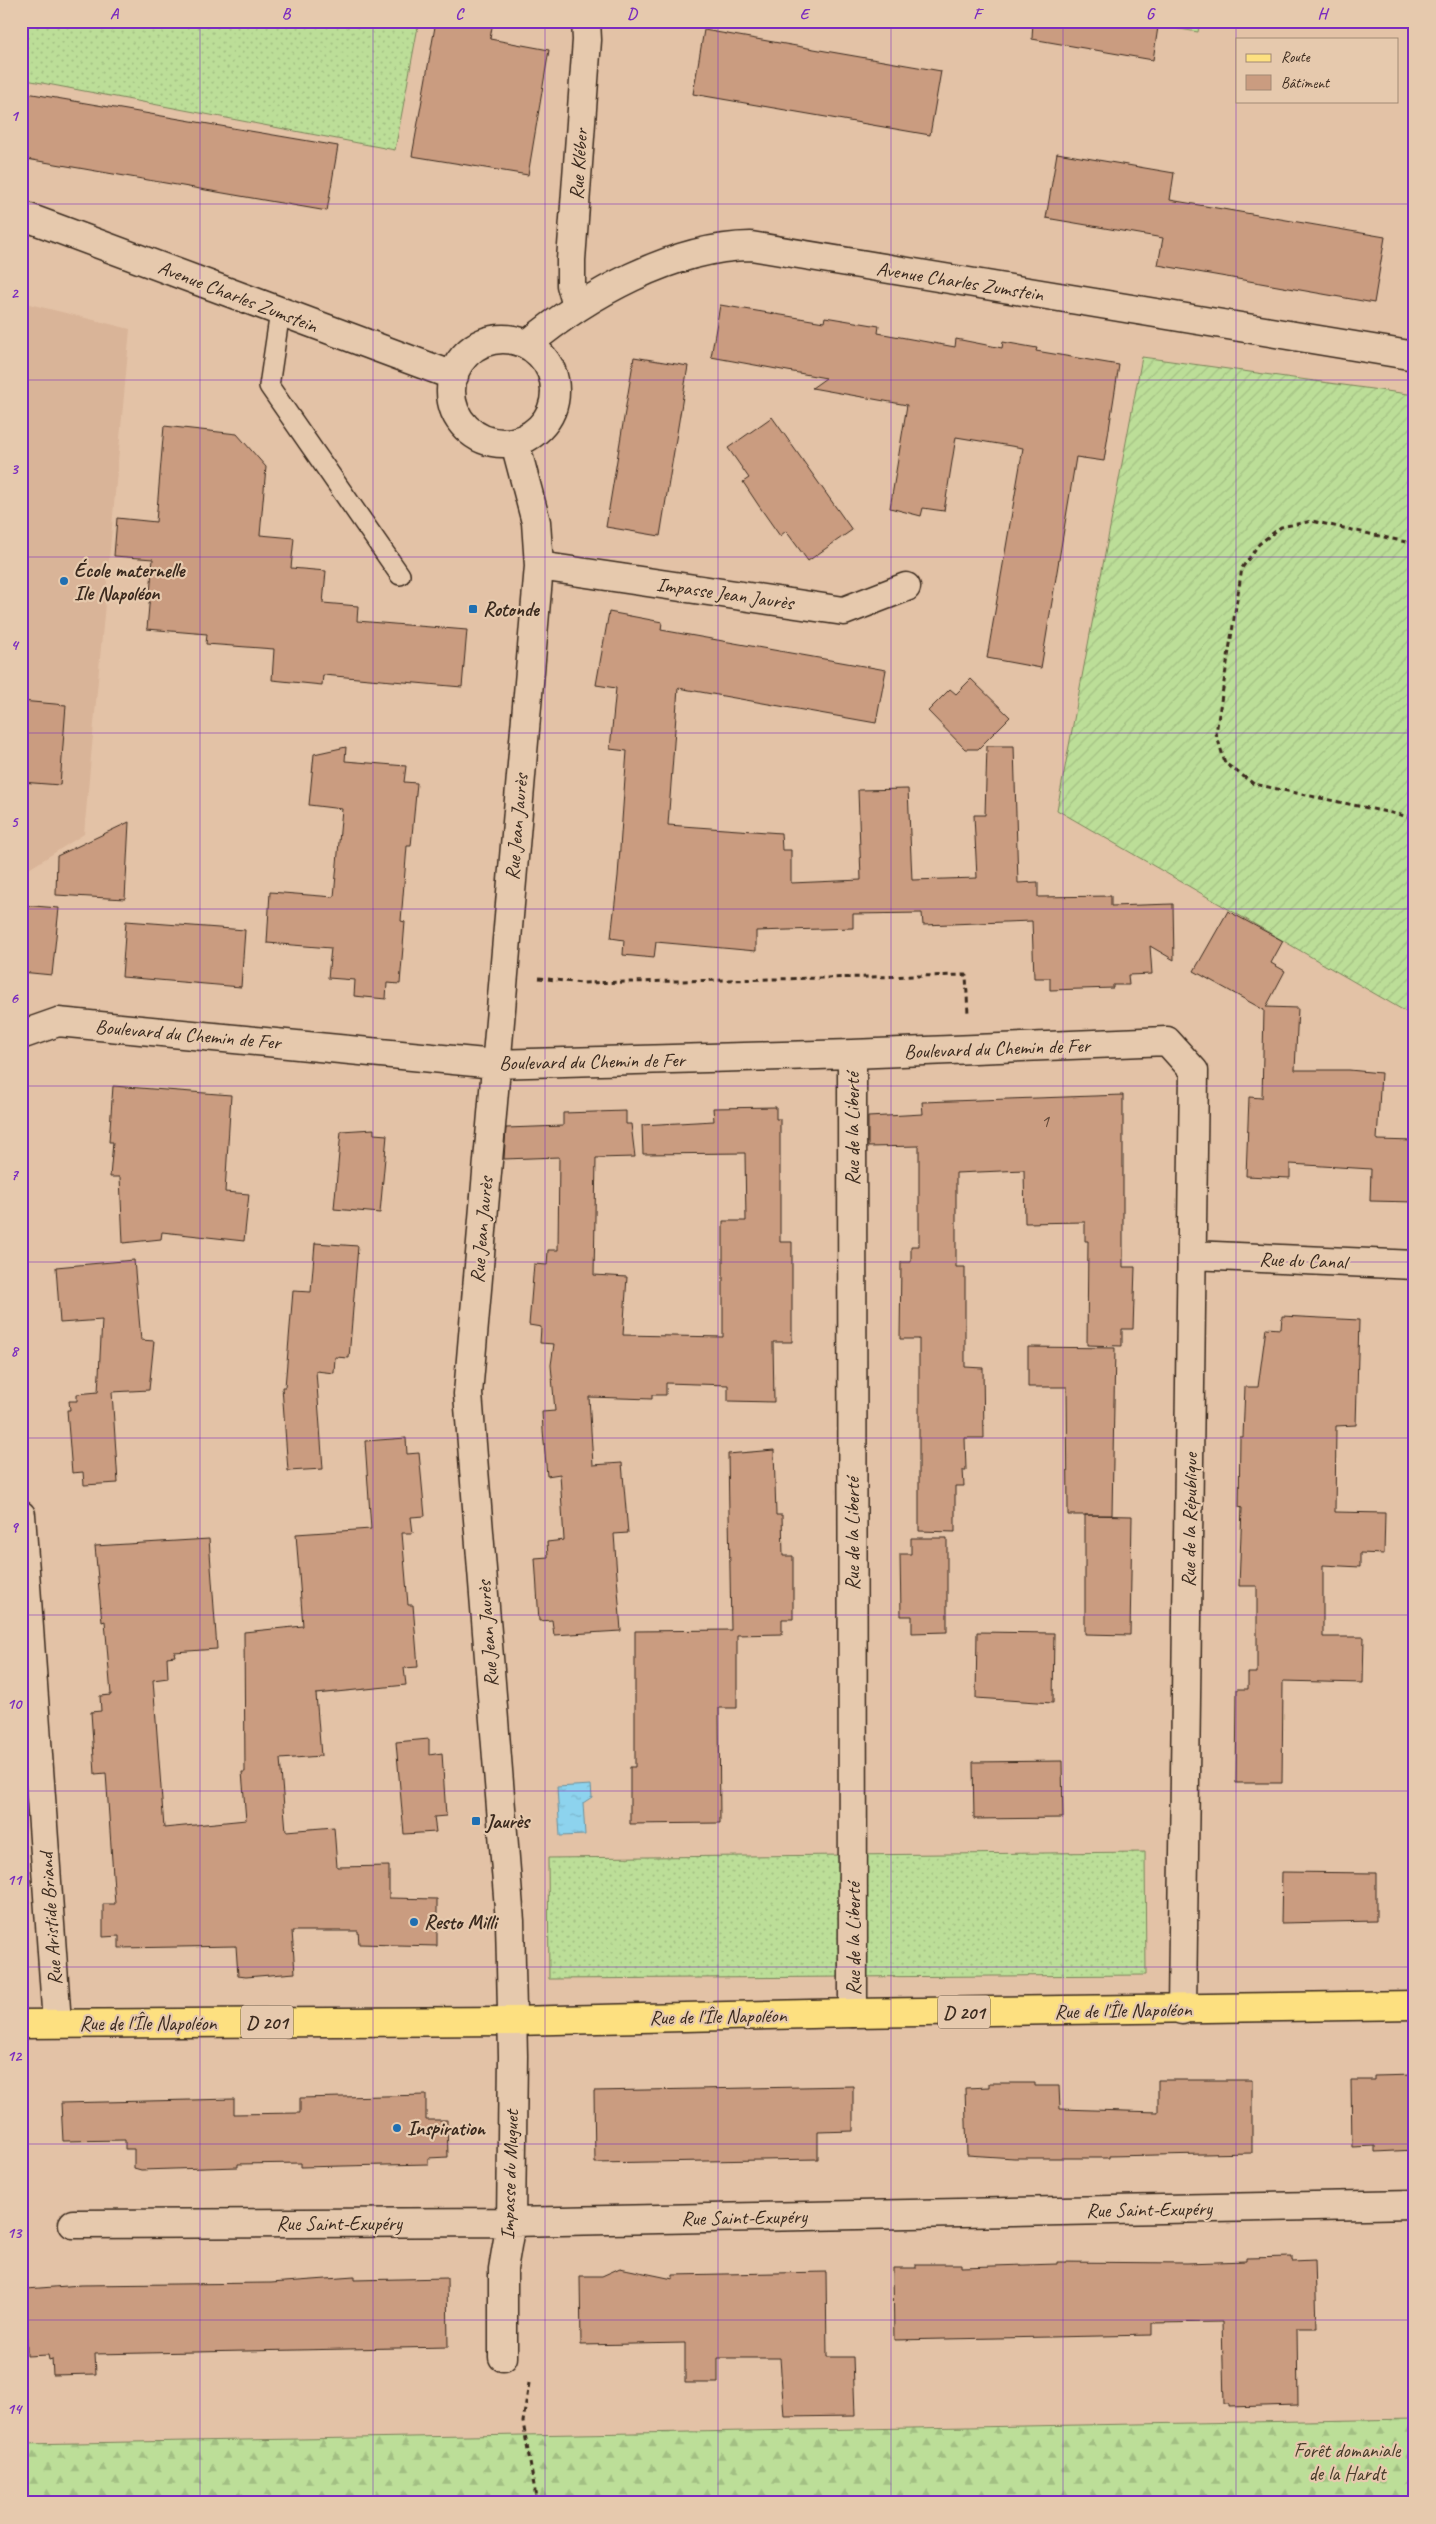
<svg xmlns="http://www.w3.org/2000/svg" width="1436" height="2524" font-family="Caveat,sans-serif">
  <defs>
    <pattern id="grass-dots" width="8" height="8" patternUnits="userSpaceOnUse" patternTransform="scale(1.25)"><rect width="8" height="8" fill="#bcde98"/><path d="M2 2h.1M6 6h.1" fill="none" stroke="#a2bf83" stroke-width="1.8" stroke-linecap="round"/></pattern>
    <pattern id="forest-firs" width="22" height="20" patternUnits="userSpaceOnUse" patternTransform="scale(1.25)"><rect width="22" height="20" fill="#bcde98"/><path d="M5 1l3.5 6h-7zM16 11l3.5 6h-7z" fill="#a2bf83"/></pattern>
    <pattern id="garden-furrows" width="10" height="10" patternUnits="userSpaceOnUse" patternTransform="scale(1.25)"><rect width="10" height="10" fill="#bcde98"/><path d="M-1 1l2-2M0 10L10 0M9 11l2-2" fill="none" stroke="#a2bf83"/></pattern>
    <pattern id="water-ripples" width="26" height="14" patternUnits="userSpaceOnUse" patternTransform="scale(1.25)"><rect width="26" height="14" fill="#8dd3ee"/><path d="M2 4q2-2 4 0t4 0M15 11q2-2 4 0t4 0" fill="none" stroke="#7bb5cc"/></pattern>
  </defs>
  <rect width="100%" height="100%" fill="#e3c2a6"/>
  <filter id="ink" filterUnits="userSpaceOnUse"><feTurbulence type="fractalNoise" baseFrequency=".02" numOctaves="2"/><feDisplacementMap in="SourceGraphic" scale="10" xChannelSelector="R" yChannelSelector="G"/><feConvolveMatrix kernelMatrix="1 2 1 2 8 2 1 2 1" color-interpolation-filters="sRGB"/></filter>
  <g filter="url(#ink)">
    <!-- built -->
    <path fill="#d9b498" d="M21,302L130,329L84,834L21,874Z"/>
    <!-- grass -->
    <path fill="url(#grass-dots)" stroke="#7c845b" d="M21,21H419L395,150L21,79Z
      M1131,21H1200L1198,32Z
      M1145,1852L1146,1975L549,1979L548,1858Z"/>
    <!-- forest -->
    <path fill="url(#forest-firs)" stroke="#7c845b" d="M1415,2419V2503H21V2444Z"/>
    <!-- garden -->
    <path fill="url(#garden-furrows)" stroke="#7c845b" d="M1142,357L1415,395V1017L1057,810Z"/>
    <!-- water -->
    <path fill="url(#water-ripples)" stroke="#6c8f9b" d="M591,1785L592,1797L583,1803L585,1835L560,1836L557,1787Z"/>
    <!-- building -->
    <path fill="#ca9c80" stroke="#3b2a1e" d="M436,21H493L490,39L549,50L528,175L412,156Z
      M1033,21H1125L1158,27L1153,60L1032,39Z
      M704,30L941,71L930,135L693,94Z
      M21,92L338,146L327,211L21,158Z
      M1057,153L1174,173L1170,200L1385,237L1374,303L1158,265L1163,238L1046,218Z
      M720,305L824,322L825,317L879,326L878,333L955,347L956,339L1002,348L1003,342L1037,348L1036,351L1119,365L1104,461L1076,457L1041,668L987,658L1023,448L956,437L944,511L923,508L921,516L890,508L907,405L812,388L826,378L711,357Z
      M634,357L688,366L660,536L606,527Z
      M772,417L852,530L808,561L786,531L780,536L759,506L743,482L749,478L728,448Z
      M164,426L237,434L266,467L260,535L294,538L291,568L326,571L323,603L358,606L357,621L467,630L462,687L323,675L322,685L272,680L274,649L206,644L207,634L147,629L153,559L114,556L117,518L156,522Z
      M609,612L662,622L661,630L886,670L876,723L678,688L668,825L781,833L782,850H791V883L861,880L858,790L908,789L912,880L977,878L974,815H985L987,746H1014L1018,883L1038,882V897L1111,896V906L1173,904L1174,960L1150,946L1152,974L1128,975L1129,985H1113V988L1050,990V978H1034L1032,921L923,925L922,913L853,914V928L756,931V951L656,942L654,958L623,955L624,940L611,938L618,876L627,751L610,749L616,688L596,685Z
      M971,679L1010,717L978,749H965L928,711L950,689L956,694Z
      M21,701L66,705L60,785L21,782Z
      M346,747L345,761L406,766L404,782L417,783L411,846H407L401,921L405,922L400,984L387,983L386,999L354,996L355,980L328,978L331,948L267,943L270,892L334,897L342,809L309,805L314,754Z
      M129,822L125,899L56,895L57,856Z
      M21,905L59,908L52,975L21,972Z
      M1228,911L1283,941L1271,963L1285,971L1266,1007L1298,1008L1295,1070H1349L1381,1073L1377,1140L1415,1141V1202L1370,1201L1371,1169L1290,1164V1178L1246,1176L1249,1097L1262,1098L1264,1010L1194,971Z
      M126,921L245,930L241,987L122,977Z
      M113,1086L231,1095L225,1192L249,1194L244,1241L162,1232L161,1239L123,1243L120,1177H110L113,1142H109Z
      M1123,1095V1267H1135L1133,1329H1122V1346L1087,1345L1088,1241H1085V1222L1025,1223L1024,1170L956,1173V1267H965V1367L983,1368L984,1438H965L966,1470H963L964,1486H955V1532L919,1531V1339H900L901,1262H911V1246H919V1146L868,1147V1117L923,1114L922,1102Z
      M776,1107V1119H780V1242H792V1342H773L774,1402L728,1401V1385L666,1383V1395H652V1399L589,1397L593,1465L622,1463L628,1533L614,1534L621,1631L554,1635L552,1620L539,1621L535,1558L548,1557L547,1542L564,1540L560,1474L547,1476L543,1430L542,1412L555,1411L551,1365L554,1344L540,1343L541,1327L529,1325L534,1264L547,1265L548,1250H558L559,1157L504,1159L506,1128L563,1126V1113L626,1111V1124H631L635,1157L596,1158L594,1275L627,1277L623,1335L723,1337V1221H746L745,1153L643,1154L642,1125L714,1121L713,1108Z
      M374,1129V1134L387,1135L380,1213L334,1209L341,1131Z
      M315,1243L358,1246L349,1358L335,1357L334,1373L316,1371L323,1469L288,1471L282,1387H285L293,1291L311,1292Z
      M134,1260L141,1340L154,1341L149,1390L112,1392L118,1483L84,1485L83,1472L72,1473L67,1410H70L69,1401H77V1394L98,1392L102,1320L60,1323L56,1267Z
      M1282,1316L1359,1320L1356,1425L1336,1426L1335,1512L1385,1513L1384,1554L1360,1553V1567L1323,1565V1637H1364L1363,1683L1283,1681L1282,1783H1236L1237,1689H1248V1673H1257V1586H1239L1242,1508L1239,1507L1240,1437H1243L1245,1387H1258L1266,1328L1281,1329Z
      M1028,1347L1115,1348L1112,1515H1068L1067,1387H1028Z
      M406,1438L407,1454L419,1453L425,1516L411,1517L413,1533H402L408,1605H413L418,1667L404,1668L406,1685L316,1694L321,1756L280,1759L286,1831L334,1827L337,1867L389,1866V1898L437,1899V1946L359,1944L358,1931H292L295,1973L246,1977L238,1976L236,1946L119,1948V1936L103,1937V1904H115L106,1773L95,1774L91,1712L101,1711L100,1696L111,1695L105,1621L102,1622L95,1546L209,1539L217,1649L174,1652L175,1656L167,1657L168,1678L153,1680L164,1828L246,1820L242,1772H245L244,1632L303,1626L296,1534L371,1529L365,1441Z
      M774,1450L776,1515H782L783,1556H793V1619H782V1634L737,1635V1708H719L720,1823L630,1824V1767H635V1631L731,1630L728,1454Z
      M1085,1515L1132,1516L1130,1635L1085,1634Z
      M911,1538H947V1632L912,1633V1616H901L900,1554H911Z
      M977,1632L1054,1633L1053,1703L976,1698Z
      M429,1739V1755L442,1753L446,1816L434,1817L436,1832L404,1834L396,1742Z
      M1062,1761L1063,1818L974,1819L973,1762Z
      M1282,1872L1376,1873V1921L1281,1923Z
      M1415,2075V2150L1375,2152V2146L1352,2147L1351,2080H1374V2076Z
      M1158,2080H1252V2153L1109,2156V2158H1014L967,2155L965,2088L989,2087V2083H1035V2086H1059L1060,2109L1158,2112Z
      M853,2086V2131L818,2132V2159L595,2163L594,2091Z
      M426,2095V2120H447L448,2157L428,2158V2164L301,2167V2163L238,2164V2167L141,2170L134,2168V2149H125V2140L63,2141L61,2103L234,2099V2114L300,2113V2098Z
      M1292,2257V2261L1315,2260L1317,2328H1297L1298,2405L1229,2407V2404H1224L1222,2322L1152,2323V2335L894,2340L893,2268H916V2264H961V2267L1057,2264V2262L1187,2263L1246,2261V2258Z
      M620,2268L673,2279V2275L826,2272L827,2357H853L855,2416L784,2417L780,2358H718V2383H685V2343L581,2345L580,2276H602Z
      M354,2277V2280L447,2278L448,2347L95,2354L96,2374L53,2375L52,2359L49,2360L48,2355L27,2356L26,2289L81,2285L271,2283Z"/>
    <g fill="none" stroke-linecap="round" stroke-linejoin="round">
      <defs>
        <path id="lane" d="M280,312L269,386L400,575"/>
        <path id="street" d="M21,215L454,376
          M577,306L571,285V260L587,40L586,21
          M451 391a52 52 0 1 1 104 0a52 52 0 1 1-104 0Z
          M528,344C587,295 672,247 751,246L1415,356
          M539,566L844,611L906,587
          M21,1035L58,1022L495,1064L852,1054L1167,1041L1194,1071L1182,2010
          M852,1054L853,2013
          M1192,1255L1415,1265
          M21,1515L57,2023
          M73,2224L511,2222L1415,2204
          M503,2357V2269L511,2222L513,2056L510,1921L468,1394L539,566L536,522L515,443"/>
        <path id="primary" d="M21,2024L513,2021L853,2013L1415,2005"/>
      </defs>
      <!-- lane casing -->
      <use href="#lane" stroke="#3b2a1e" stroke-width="22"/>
      <!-- street casing -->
      <use href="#street" stroke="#3b2a1e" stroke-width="31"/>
      <!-- primary casing -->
      <use href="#primary" stroke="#3b2a1e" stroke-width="31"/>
      <!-- path -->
      <path stroke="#3b2a1e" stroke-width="3" stroke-dasharray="5 4" stroke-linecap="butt" d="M1415,544L1312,521L1281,527L1259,544L1242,568L1216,733L1225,763L1254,784L1415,818
        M539,978L581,983L966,975L968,1014
        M529,2383L523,2422L537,2503"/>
      <!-- lane -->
      <use href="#lane" stroke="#e6c9ad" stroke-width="19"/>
      <!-- street -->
      <use href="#street" stroke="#e6c9ad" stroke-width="28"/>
      <!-- primary -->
      <use href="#primary" stroke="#fde080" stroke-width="28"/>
    </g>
  </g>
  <!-- grid -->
  <path fill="none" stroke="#7b2cbf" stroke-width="1" stroke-opacity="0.55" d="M200,21V2503M373,21V2503M545,21V2503M718,21V2503M891,21V2503M1063,21V2503M1236,21V2503M21,204H1415M21,380H1415M21,557H1415M21,733H1415M21,909H1415M21,1086H1415M21,1262H1415M21,1438H1415M21,1615H1415M21,1791H1415M21,1967H1415M21,2144H1415M21,2320H1415"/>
  <!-- markers -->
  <g fill="#1f6fb2" stroke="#e6c9ad" stroke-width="2">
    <circle cx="64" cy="581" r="5"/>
    <rect x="468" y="604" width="10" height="10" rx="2.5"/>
    <rect x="471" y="1816" width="10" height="10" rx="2.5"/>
    <circle cx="414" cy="1922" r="5"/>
    <circle cx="397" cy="2128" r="5"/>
  </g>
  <g text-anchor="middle" stroke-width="4.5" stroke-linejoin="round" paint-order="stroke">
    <!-- number labels -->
    <g font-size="18" fill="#5f4636">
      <text x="1045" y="1127">1</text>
    </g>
    <!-- shield labels -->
    <g fill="#e6c9ad" stroke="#6e5a49" stroke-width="1">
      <rect x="938" y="1995.5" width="52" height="33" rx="4"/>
      <rect x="241" y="2005.5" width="52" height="33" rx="4"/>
    </g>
    <g font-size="19" font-weight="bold" fill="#3b2a1e">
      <text x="964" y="2019">D 201</text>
      <text x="267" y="2029">D 201</text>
    </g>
    <!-- street labels -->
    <g font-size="20" fill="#3b2a1e" stroke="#e6c9ad">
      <text transform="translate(578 164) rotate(-86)" y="7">Rue Kléber</text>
      <text transform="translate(960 281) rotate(9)" y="7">Avenue Charles Zumstein</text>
      <text transform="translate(238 296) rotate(21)" y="7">Avenue Charles Zumstein</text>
      <text transform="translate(725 593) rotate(8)" y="7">Impasse Jean Jaurès</text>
      <text transform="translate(516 827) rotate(-85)" y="7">Rue Jean Jaurès</text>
      <text transform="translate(188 1034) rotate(5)" y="7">Boulevard du Chemin de Fer</text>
      <text transform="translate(997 1048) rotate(-2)" y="7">Boulevard du Chemin de Fer</text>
      <text transform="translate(592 1061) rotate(-1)" y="7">Boulevard du Chemin de Fer</text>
      <text transform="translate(852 1129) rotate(-90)" y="7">Rue de la Liberté</text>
      <text transform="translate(481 1230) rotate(-85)" y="7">Rue Jean Jaurès</text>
      <text transform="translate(1303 1260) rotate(2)" y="7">Rue du Canal</text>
      <text transform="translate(1189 1520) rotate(-89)" y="7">Rue de la République</text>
      <text transform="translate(852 1534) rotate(-90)" y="7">Rue de la Liberté</text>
      <text transform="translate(487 1634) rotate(-94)" y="7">Rue Jean Jaurès</text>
      <text transform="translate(50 1919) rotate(-94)" y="7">Rue Aristide Briand</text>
      <text transform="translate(853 1939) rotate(-90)" y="7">Rue de la Liberté</text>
      <text transform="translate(1123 2010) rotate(-1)" y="7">Rue de l'Île Napoléon</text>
      <text transform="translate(718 2016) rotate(-1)" y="7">Rue de l'Île Napoléon</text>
      <text x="148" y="2030">Rue de l'Île Napoléon</text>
      <text transform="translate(509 2175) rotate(-88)" y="7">Impasse du Muguet</text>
      <text transform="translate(1149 2209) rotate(-1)" y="7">Rue Saint-Exupéry</text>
      <text transform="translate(744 2217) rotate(-1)" y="7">Rue Saint-Exupéry</text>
      <text x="339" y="2230">Rue Saint-Exupéry</text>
    </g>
    <!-- poi labels -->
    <g font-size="20" font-weight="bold" fill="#3b2a1e" stroke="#e6c9ad" text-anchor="start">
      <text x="74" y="577">École maternelle<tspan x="74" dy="23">Ile Napoléon</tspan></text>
      <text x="483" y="616">Rotonde</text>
      <text x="486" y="1828">Jaurès</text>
      <text x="424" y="1929">Resto Milli</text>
      <text x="407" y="2135">Inspiration</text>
    </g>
    <!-- park labels -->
    <g font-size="20" fill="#483c2a" stroke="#e6c9ad">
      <text x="1347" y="2457">Forêt domaniale<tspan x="1347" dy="23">de la Hardt</tspan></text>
    </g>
  </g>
  <!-- margin -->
  <rect width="1436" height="2524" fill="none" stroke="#e6c9ad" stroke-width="55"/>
  <!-- legend -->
  <rect x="1236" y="38" width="162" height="65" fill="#e6c9ad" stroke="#a28974"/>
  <rect x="1246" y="54" width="25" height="8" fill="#fde080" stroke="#a28974"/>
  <text x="1281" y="62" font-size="15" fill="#3b2a1e">Route</text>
  <rect x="1246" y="75" width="25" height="15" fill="#ca9c80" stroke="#a28974"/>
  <text x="1281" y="88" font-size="15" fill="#3b2a1e">Bâtiment</text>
  <rect x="28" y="28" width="1380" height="2468" fill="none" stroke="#7b2cbf" stroke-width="2"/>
  <g font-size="16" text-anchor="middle" font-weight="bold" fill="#7b2cbf">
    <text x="114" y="19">A</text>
    <text x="286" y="19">B</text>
    <text x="459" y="19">C</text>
    <text x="632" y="19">D</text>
    <text x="804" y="19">E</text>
    <text x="977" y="19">F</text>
    <text x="1150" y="19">G</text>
    <text x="1322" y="19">H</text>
    <text x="14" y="121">1</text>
    <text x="14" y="298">2</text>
    <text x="14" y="474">3</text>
    <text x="14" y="650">4</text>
    <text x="14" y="827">5</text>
    <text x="14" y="1003">6</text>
    <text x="14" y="1180">7</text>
    <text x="14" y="1356">8</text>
    <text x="14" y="1532">9</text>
    <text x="14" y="1709">10</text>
    <text x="14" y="1885">11</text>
    <text x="14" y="2061">12</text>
    <text x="14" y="2238">13</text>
    <text x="14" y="2414">14</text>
  </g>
</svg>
